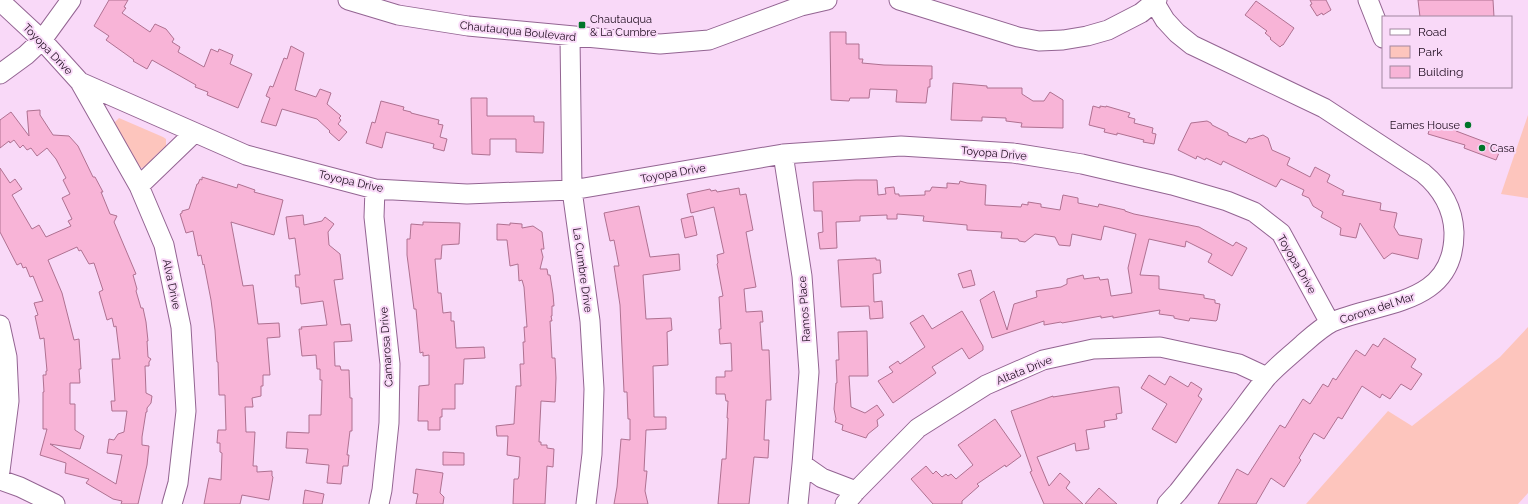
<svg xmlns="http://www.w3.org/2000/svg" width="1528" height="504" font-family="Raleway,sans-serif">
  <rect width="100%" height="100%" fill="#f9d9f8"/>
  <!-- green -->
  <path fill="#fdc5bd" d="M1528,115V198L1501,194Z
    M119,118L163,137L166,139V146L155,156L147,167L139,168L115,129V122Z
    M1528,327V493L1518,504H1306L1388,411L1412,426L1500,357Z"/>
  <!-- building -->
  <path fill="#f8b4d7" stroke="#af7191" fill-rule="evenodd" d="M109,0H128L124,7L126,8L122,13L150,32L155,24L166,29L174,39L172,42L180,47L178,52L204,67L211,49L218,52L219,49L233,55L230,64L252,74L238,108L207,95L208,92L195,87L196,85L152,60L147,69L133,61L134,60L106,40L109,36L94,26Z
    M1310,0H1326L1331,10L1323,15L1322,13L1317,16L1310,5L1312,4Z
    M1418,0H1493L1494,17H1420Z
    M1256,1L1294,28L1283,45H1282L1280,47L1270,39L1271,38L1265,33L1267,31L1245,15Z
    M830,32H846V44H859V59H863L862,63L884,65L932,66V79H930V87H928L926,103L896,102L897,90L870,89L869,98H850L849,101L831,100Z
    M291,46L304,53L295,90L316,97L320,89L331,93L327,104L341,116L339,118L341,120L338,124L347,132L339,141L329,132L330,131L317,119L282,109L276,126L261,122L270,98L266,96L270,86L273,87L284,58L287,59Z
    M953,83L987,86V88H1022V94L1033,101H1044L1050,92L1063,100V128L1021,127L1022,123L1006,121V118L982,117V121L951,120Z
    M471,98H487V116H534V122H544L543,153L516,152V139H490V155L472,154Z
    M381,101L404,107L403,110L411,112V113L439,120L438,124L443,125L440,137L447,139L444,151L433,148L434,144L386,132L382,148L366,143L372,122L375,123Z
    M1093,106L1100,108V106L1106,107V106L1130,113L1128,117L1135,119L1134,123L1153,128L1152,133L1156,134L1154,144L1143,142L1144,140L1117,133V135L1104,132L1105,129L1089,125Z
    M40,110V115L53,135L69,136L78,146L93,177H95L103,192H101L110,214L117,216L114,222L136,274L133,275L137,289L136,291L141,308H143L146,322L148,341H147L148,357L151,359L149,362V366H145L146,393L152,396L151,403L147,408V412H146L142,437V445L149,446L147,465L138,504H121L122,501L113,499L86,483L89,479L65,473L66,463L40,455L47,429H43V392H44L43,375H46V371H47L44,338L40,339L35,316L38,315L34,303L43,301L33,276L30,277L26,267L23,268L21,263L17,265L0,232V168L10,183L15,179L22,189L12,195L32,229L39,225L46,237L71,226L68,221L72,219L62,198L70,194L63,180L66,178L56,159L47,148L37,156L31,148L27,150L23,145L20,148L14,140L10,143L9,141L0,148V120L11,112L29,136L27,111ZM77,247L79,251L81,250L89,264L94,263L103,290L99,292L107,320L112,318L114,327L116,326L120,359H112L115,401H111L112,411H127L124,432L118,434L114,440L109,439L107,453L122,455L116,484L50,444L80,449L84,436L75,430V404H70V383H80L79,369H81L79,339L74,340L62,293L48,260Z
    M1207,121L1211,123L1212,125L1228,133V135L1246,143L1249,138L1251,139L1263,135L1268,138L1272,150L1290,158L1287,165L1310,177L1315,167L1330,175L1327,182L1344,191L1342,195L1381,203L1380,210L1397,213L1394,227L1399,235L1422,239L1418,259L1392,253L1384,259L1360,223L1356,238L1340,235L1341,228L1321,217L1323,212L1313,206L1309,198L1302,195L1304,190L1281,179L1276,187L1223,161L1221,165L1206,158L1205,160L1197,156L1196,159L1178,150L1191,123Z
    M1432,121L1457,128L1456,131L1501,148L1496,160L1464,148L1465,145L1428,134Z
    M202,177L237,188L238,184L255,190L254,192L283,200L274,235L231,222L243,286L253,285L258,324L279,323L280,337L267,338L270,375H263V386H261V396L252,398L253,407H245L246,432H255L253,466H257V472L272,471V476L273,477L269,500L242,495L240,504H204L209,478L221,480L222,453L220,452V443H217L218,430H226L225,395H219L218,362H217L215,330L211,300L204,264L203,265L201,255L198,256L193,231L186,233L180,214L182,213V211L189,209L197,184H198L200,179L202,180Z
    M856,180H877L878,195L886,194L885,188L894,187L895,194H899V196L925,195V191H930L932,187L947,188V183L959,184L960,181L967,183L986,185L985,205L1021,207L1022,204L1028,205V202L1041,204V207L1060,210L1063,195L1078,198V203L1098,207L1099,204L1125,210V211L1134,214L1199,227L1233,246L1236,242L1247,248L1232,276L1208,262L1212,254L1186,241L1185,247L1149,239L1140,275L1159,276V289L1204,295V298L1215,300V303L1220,304L1217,320L1216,321L1190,318L1189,321L1178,319L1174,318V316L1159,314L1160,310L1113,318V316L1101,318V316L1062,323L1061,322L1044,325V321L992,338L980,300L994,291L1007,330L1014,304L1037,297L1036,291L1061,287L1067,284V279L1083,275L1084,279L1099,277L1100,280L1108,279L1111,296L1132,293L1128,268L1136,234L1104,226L1101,240L1072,234L1070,246L1059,245L1055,237L1035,234L1025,242L1019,241L1018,239L1001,238L1002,232L967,230V225L923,221L924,216L897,214V219H887V215L860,216V221L836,222L837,248L820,249L818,233L823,232L822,211H814L813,182Z
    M739,188L740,195L746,194L753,230L746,232L756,287L744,289L746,312L762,311L763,322H760L762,350H769L771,400H766L764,440H769L768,458L754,457L749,504H718L722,459H726L728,418H727L728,401H726L725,394H716V377H725V371H732L731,343L720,344L719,329H721L719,297L723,296L717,264L718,263L717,255L724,253L714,207L691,213L687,194L710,189L711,191L716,190L717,192Z
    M639,206L650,257L679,254L680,270L643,275L646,319L671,318L672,330L667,332L668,365L653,366L654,417H666V429L646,430L644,471H647L645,491L648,504H614L617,487L621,439L630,440V419H628L627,392H624L620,305L614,266H619L614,240L610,241L604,213Z
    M303,215L304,225L322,221L325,217L334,224L328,232L329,245L340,254L343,279L334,280L341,325L350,324L352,341L334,342L335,366H340L341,370H349L350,398H352V431H350L347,455H349L348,466H343L341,484L327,483L329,465L306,463L308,449L286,448L287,432L309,433V415H321L322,380H320V369H317L316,355L302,356L299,329H302L301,327L327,325L323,301L301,304L299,287H296L295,275H300L295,238L289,239L286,217Z
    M693,216L697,235L685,238L681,219Z
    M423,222L460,223L459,244L442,245L441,259H435L438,293H441L443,313L451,312V321H454L456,348L484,347L485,358L464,359L463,384H455V409H442V417H440V430H428V421H418L419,386L429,385V355L423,356V352L420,353L416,309H414L407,255V239H410L411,224L423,225Z
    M510,223L522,224V228L533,226L542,232L544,249H541L543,257L540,269H547L548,275H550L553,294L554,306H552V316H551L552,321H550L552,358H555L556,378L555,402L541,401L539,442H541V445H547V448L554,449L553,467L547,466L545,504H513L514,479H518L519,476L520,457L507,455L508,436H497L496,426L514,424L516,386H521L520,364H524L523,342H525L524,327H527L524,287L522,280L519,281L518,264L510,266L507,240H497V224L510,225Z
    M876,258V260H880L881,273L873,274L874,302L882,301L883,318L870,319L869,306L841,307L838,260Z
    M971,270L975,285L963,288L958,274Z
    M962,311L983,346V350L969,359L962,348L932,367L936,373L893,403L878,381L893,372L889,367L898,361L900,364L925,347L910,323L923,315L932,329Z
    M867,331L868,376H849L851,407L865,413L877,405L884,415L877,420L878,426L868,434L866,438L842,430L843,425L835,422L836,419L834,409L836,383H837L836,360H839L838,332Z
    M1384,338L1416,359L1411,367L1422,374L1411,390L1401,384L1390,399L1382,394L1380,398L1362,386L1342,419L1338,417L1324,439L1314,433L1299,458L1301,460L1284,487L1271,478L1256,504H1218L1237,469L1248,475L1280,425L1285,428L1303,399L1310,404L1323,384L1328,387L1333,378L1336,380L1356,350L1365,356L1373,344L1378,347Z
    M1149,375L1165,385L1170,376L1188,387L1191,382L1202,389L1198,396L1202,399L1176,443L1152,429L1167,404L1141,388Z
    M1114,387H1119L1122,413L1116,414L1117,419L1104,421L1105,427L1086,430L1089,449L1076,451L1075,443L1037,457L1049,486L1060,473L1070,482L1066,488L1083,504H1044L1030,472L1032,471L1011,411L1053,396V397Z
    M995,419L1021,456L1006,467L1005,465L977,484L979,486L962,501V504H933L911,479L926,466L933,474L936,471L942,477L946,474L948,476L951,474L956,479L973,465L958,445Z
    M443,452L464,453V465H443Z
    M416,469L443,473L440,493L444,497L443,504H416L418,494L413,493Z
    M1099,488L1117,504H1085Z
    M305,490L324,494L322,504H303Z"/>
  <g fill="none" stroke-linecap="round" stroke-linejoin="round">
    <defs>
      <path id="minor" d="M348,0L398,15L468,26L660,44L709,40L801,6L827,0
        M899,0L1018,37L1039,41L1063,40L1087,36L1108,30L1141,13L1157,0
        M1153,0L1165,20L1177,33L1192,45L1324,108L1423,173C1441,188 1453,208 1454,232C1455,306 1381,301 1332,322C1322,327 1311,337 1303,344C1291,355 1278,365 1267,377C1257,389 1247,403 1238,415C1218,441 1198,466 1178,492L1167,504
        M1368,0L1383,38
        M0,1L42,40L80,82L246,155L375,189L467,194L572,190L783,154L901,146L1013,153L1082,164L1172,185L1227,201L1254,212L1281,233L1330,323
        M570,37L572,190L590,321L594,389L592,454L586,504
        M0,74L26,55L42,40L71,0
        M80,82L139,186L164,245L181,327L186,411L178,483L172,504
        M783,154L802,276L809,372L802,464L798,504
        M139,186L194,133
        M375,189L374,217L390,364L389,423L382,490L379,504
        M0,325L7,357L9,401L0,471
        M802,464L822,478L856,491
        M0,480L20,487L55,504
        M845,504L856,491L918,428L986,385L1043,360L1093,349L1160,347L1239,364L1267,377"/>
    </defs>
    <!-- minor casing -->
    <use href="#minor" stroke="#936492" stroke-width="21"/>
    <!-- minor -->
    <use href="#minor" stroke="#fff" stroke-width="19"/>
  </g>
  <!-- markers -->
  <g fill="#007529" stroke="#f9d9f8" stroke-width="1.5">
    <rect x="578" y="21" width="8" height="8" rx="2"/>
    <circle cx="1468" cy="125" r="4"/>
    <circle cx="1482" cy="148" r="4"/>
  </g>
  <g text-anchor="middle" stroke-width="4" stroke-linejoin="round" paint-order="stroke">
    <!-- poi labels -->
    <g font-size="11" fill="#1d0b1d" stroke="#f9d9f8" text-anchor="start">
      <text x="590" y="23">Chautauqua<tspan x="590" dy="13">&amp; La Cumbre</tspan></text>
      <text x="1460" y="129" text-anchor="end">Eames House</text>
      <text x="1490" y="152">Casa</text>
    </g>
    <!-- street labels -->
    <g font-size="11" fill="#1d0b1d" stroke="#f9d9f8">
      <text transform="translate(518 31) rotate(6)" y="4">Chautauqua Boulevard</text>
      <text transform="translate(48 49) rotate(46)" y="4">Toyopa Drive</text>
      <text transform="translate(994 153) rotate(5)" y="4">Toyopa Drive</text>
      <text transform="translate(673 173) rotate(-10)" y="4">Toyopa Drive</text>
      <text transform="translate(351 181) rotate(13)" y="4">Toyopa Drive</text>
      <text transform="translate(1297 264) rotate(60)" y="4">Toyopa Drive</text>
      <text transform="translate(583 270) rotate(82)" y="4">La Cumbre Drive</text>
      <text transform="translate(172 284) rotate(78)" y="4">Alva Drive</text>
      <text transform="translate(1377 308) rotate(-18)" y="4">Corona del Mar</text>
      <text transform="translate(804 309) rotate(-94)" y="4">Ramos Place</text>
      <text transform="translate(386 347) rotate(-94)" y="4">Camarosa Drive</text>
      <text transform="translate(1024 370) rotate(-22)" y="4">Altata Drive</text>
    </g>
  </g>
  <!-- legend -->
  <rect x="1382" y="16" width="130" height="72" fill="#f9d9f8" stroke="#a187a0"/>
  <rect x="1390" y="29" width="20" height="6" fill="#ffffff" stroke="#a187a0"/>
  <text x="1418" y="36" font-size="12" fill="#1d0b1d">Road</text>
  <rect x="1390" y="46" width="20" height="12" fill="#fdc5bd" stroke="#a187a0"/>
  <text x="1418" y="56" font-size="12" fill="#1d0b1d">Park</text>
  <rect x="1390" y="66" width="20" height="12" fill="#f8b4d7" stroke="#a187a0"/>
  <text x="1418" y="76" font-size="12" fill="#1d0b1d">Building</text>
</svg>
